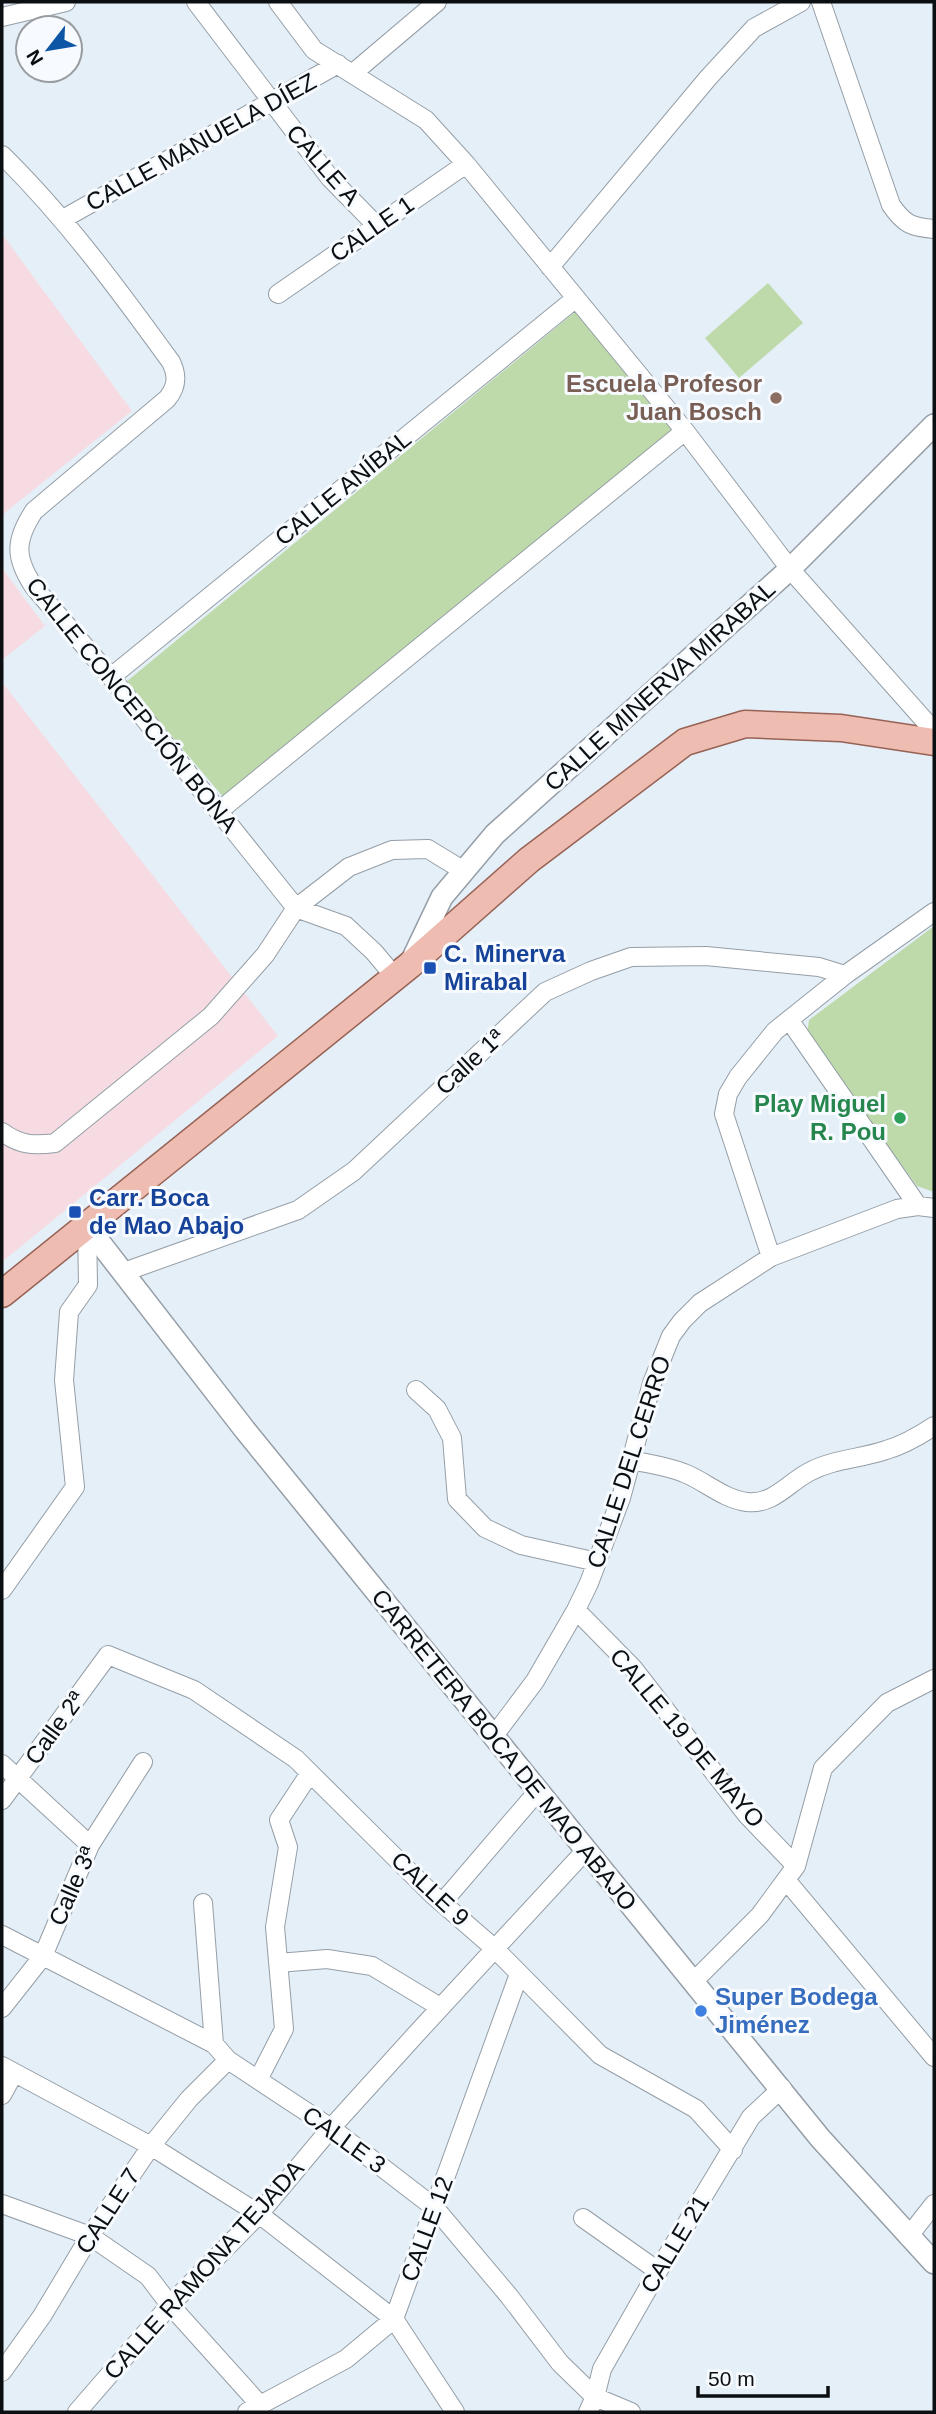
<svg xmlns="http://www.w3.org/2000/svg" width="936" height="2414" font-family="Arial,sans-serif">
  <rect width="100%" height="100%" fill="#e5eff8"/>
  <!-- industrial -->
  <path fill="#f6dce2" d="M2,234L132,411L2,515Z
    M2,568L45,626L2,660Z
    M2,682L278,1036L2,1262Z"/>
  <!-- green -->
  <path fill="#bfdaaa" d="M768,283L803,323L739,378L705,338Z
    M575,312L672,430L224,798L126,682Z
    M934,926V1192L917,1186L807,1036L809,1020Z"/>
  <g fill="none" stroke-linecap="round" stroke-linejoin="round">
    <defs>
      <path id="minor" d="M196,2L330,178L377,226
        M278,2L314,50L426,120L466,164L685,431L790,569L934,731
        M821,2L891,205C904,224 911,227 934,229
        M2,17L66,2
        M352,74L437,2
        M2,155C66,218 118,289 171,362C178,376 177,387 167,399L34,511C15,540 14,557 34,587L111,677L296,908L346,926L374,952L395,977
        M63,219L338,64
        M550,267L708,78L754,28L801,2
        M278,294L466,164
        M111,677L576,298
        M219,811L685,431
        M790,1021L918,1206
        M2,1132C20,1145 33,1146 55,1143L211,1016L265,955L296,908L349,867L392,850L428,849L464,871
        M771,1257L724,1114L728,1094L738,1077L775,1031L845,975L934,912
        M124,1272L298,1210L354,1171L545,992L591,971L631,957L706,956L819,967L845,975
        M416,1390L437,1409L452,1438L457,1499L485,1528L521,1545L597,1562
        M631,1460C649,1464 667,1466 684,1473C705,1481 723,1499 747,1502C773,1505 788,1483 809,1472C833,1459 860,1459 886,1450C903,1445 919,1436 934,1426
        M2,1590L75,1487L64,1380L69,1312L88,1285L87,1226
        M576,1610L633,1668L747,1815L796,1866
        M493,1737L535,1681L576,1610L589,1583L621,1498L652,1383L671,1336L682,1321L700,1303L771,1257L897,1209L918,1206L934,1208
        M2,1764L90,1845
        M2,1800L108,1655L194,1690L296,1759L433,1895L494,1948L600,2055L696,2109L733,2150
        M786,1880L934,2057
        M203,1903L214,2044
        M442,1903L538,1791
        M2,1935L214,2044L228,2060L331,2128L435,2208L509,2296L560,2363L595,2397L631,2412
        M278,1963L327,1959L372,1966L440,2007
        M693,1982L760,1915L796,1866L823,1768L887,1703L934,1679
        M2,2008L43,1956L90,1845L143,1762
        M2,2066L151,2146L259,2214L394,2319L455,2412
        M258,2080L284,2029L275,1927L288,1847L279,1820L310,1773
        M2,2095L14,2073
        M2,2204L90,2236L148,2276L170,2305L260,2405
        M583,2218L658,2271
        M908,2237L934,2204
        M2,2372L42,2316L90,2236L151,2146L189,2099L228,2060
        M77,2412L170,2305L259,2214L331,2128L418,2032L586,1850
        M247,2412L346,2359L394,2319L519,1974
        M588,2412L595,2397L602,2369L658,2271L751,2117L782,2088"/>
      <path id="tertiary" d="M412,960L442,897L495,834L790,569L934,425
        M87,1226L245,1430L820,2138L934,2263"/>
      <path id="primary" d="M2,1294L410,965L529,860L685,742L745,724L841,728L934,742"/>
    </defs>
    <!-- minor casing -->
    <use href="#minor" stroke="#959ea6" stroke-width="20"/>
    <!-- tertiary casing -->
    <use href="#tertiary" stroke="#959ea6" stroke-width="24"/>
    <!-- primary casing -->
    <use href="#primary" stroke="#976256" stroke-width="29"/>
    <!-- minor -->
    <use href="#minor" stroke="#fff" stroke-width="18"/>
    <!-- tertiary -->
    <use href="#tertiary" stroke="#fff" stroke-width="21"/>
    <!-- primary -->
    <use href="#primary" stroke="#eebcb0" stroke-width="26"/>
  </g>
  <!-- markers -->
  <circle fill="#8d6e63" stroke="#f7fbff" stroke-width="2.5" cx="776" cy="398" r="7"/>
  <g fill="#1a4fb4" stroke="#f7fbff" stroke-width="2.5">
    <rect x="423" y="961" width="14" height="14" rx="3.5"/>
    <rect x="68" y="1205" width="14" height="14" rx="3.5"/>
  </g>
  <circle fill="#2e9e5b" stroke="#f7fbff" stroke-width="2.5" cx="900" cy="1118" r="7"/>
  <circle fill="#3f7fe0" stroke="#f7fbff" stroke-width="2.5" cx="701" cy="2011" r="7"/>
  <g text-anchor="middle" stroke-width="6" stroke-linejoin="round" paint-order="stroke">
    <!-- street labels -->
    <g font-size="24" fill="#0c0f12" stroke="#f7fbff">
      <text transform="translate(201 142) rotate(-29)" y="8">CALLE MANUELA DÍEZ</text>
      <text transform="translate(323 165) rotate(49)" y="8">CALLE A</text>
      <text transform="translate(372 229) rotate(-35)" y="8">CALLE 1</text>
      <text transform="translate(343 488) rotate(-39)" y="8">CALLE ANÍBAL</text>
      <text transform="translate(660 686) rotate(-42)" y="8">CALLE MINERVA MIRABAL</text>
      <text transform="translate(132 705) rotate(51)" y="8">CALLE CONCEPCIÓN BONA</text>
      <text transform="translate(470 1062) rotate(-43)" y="8">Calle 1ª</text>
      <text transform="translate(629 1462) rotate(-72)" y="8">CALLE DEL CERRO</text>
      <text transform="translate(55 1728) rotate(-54)" y="8">Calle 2ª</text>
      <text transform="translate(687 1738) rotate(50)" y="8">CALLE 19 DE MAYO</text>
      <text transform="translate(504 1750) rotate(51)" y="8">CARRETERA BOCA DE MAO ABAJO</text>
      <text transform="translate(73 1886) rotate(-66)" y="8">Calle 3ª</text>
      <text transform="translate(430 1889) rotate(43)" y="8">CALLE 9</text>
      <text transform="translate(344 2140) rotate(36)" y="8">CALLE 3</text>
      <text transform="translate(108 2211) rotate(-57)" y="8">CALLE 7</text>
      <text transform="translate(427 2229) rotate(-70)" y="8">CALLE 12</text>
      <text transform="translate(675 2244) rotate(-59)" y="8">CALLE 21</text>
      <text transform="translate(204 2270) rotate(-48)" y="8">CALLE RAMONA TEJADA</text>
    </g>
    <!-- education labels -->
    <g font-size="24" font-weight="bold" fill="#785e54" stroke="#f7fbff" text-anchor="end">
      <text x="762" y="392">Escuela Profesor<tspan x="762" dy="28">Juan Bosch</tspan></text>
    </g>
    <!-- transit labels -->
    <g font-size="24" font-weight="bold" fill="#164399" stroke="#f7fbff" text-anchor="start">
      <text x="444" y="962">C. Minerva<tspan x="444" dy="28">Mirabal</tspan></text>
      <text x="89" y="1206">Carr. Boca<tspan x="89" dy="28">de Mao Abajo</tspan></text>
    </g>
    <!-- leisure labels -->
    <g font-size="24" font-weight="bold" fill="#27864d" stroke="#f7fbff" text-anchor="end">
      <text x="886" y="1112">Play Miguel<tspan x="886" dy="28">R. Pou</tspan></text>
    </g>
    <!-- shop labels -->
    <g font-size="24" font-weight="bold" fill="#366cbe" stroke="#f7fbff" text-anchor="start">
      <text x="715" y="2005">Super Bodega<tspan x="715" dy="28">Jiménez</tspan></text>
    </g>
  </g>
  <!-- border -->
  <rect width="936" height="2414" fill="none" stroke="#0c0f12" stroke-width="7"/>
  <!-- north arrow -->
  <g transform="translate(49 49) rotate(239)"><circle r="33" fill="#f7fbff" stroke="#999da0" stroke-width="2"/>
  <path d="M0-5L12 26L0 18L-12 26Z" fill="#0d56a5"/>
  <text y="-10" font-size="19" font-weight="bold" text-anchor="middle" fill="#0c0f12">N</text>
  </g>
  <!-- scale -->
  <path d="M698 2386v10h130v-10" fill="none" stroke="#0c0f12" stroke-width="3.5"/>
  <text x="708" y="2386" font-size="21" fill="#0c0f12" stroke="#f7fbff" stroke-width="5" paint-order="stroke">50 m</text>
</svg>
